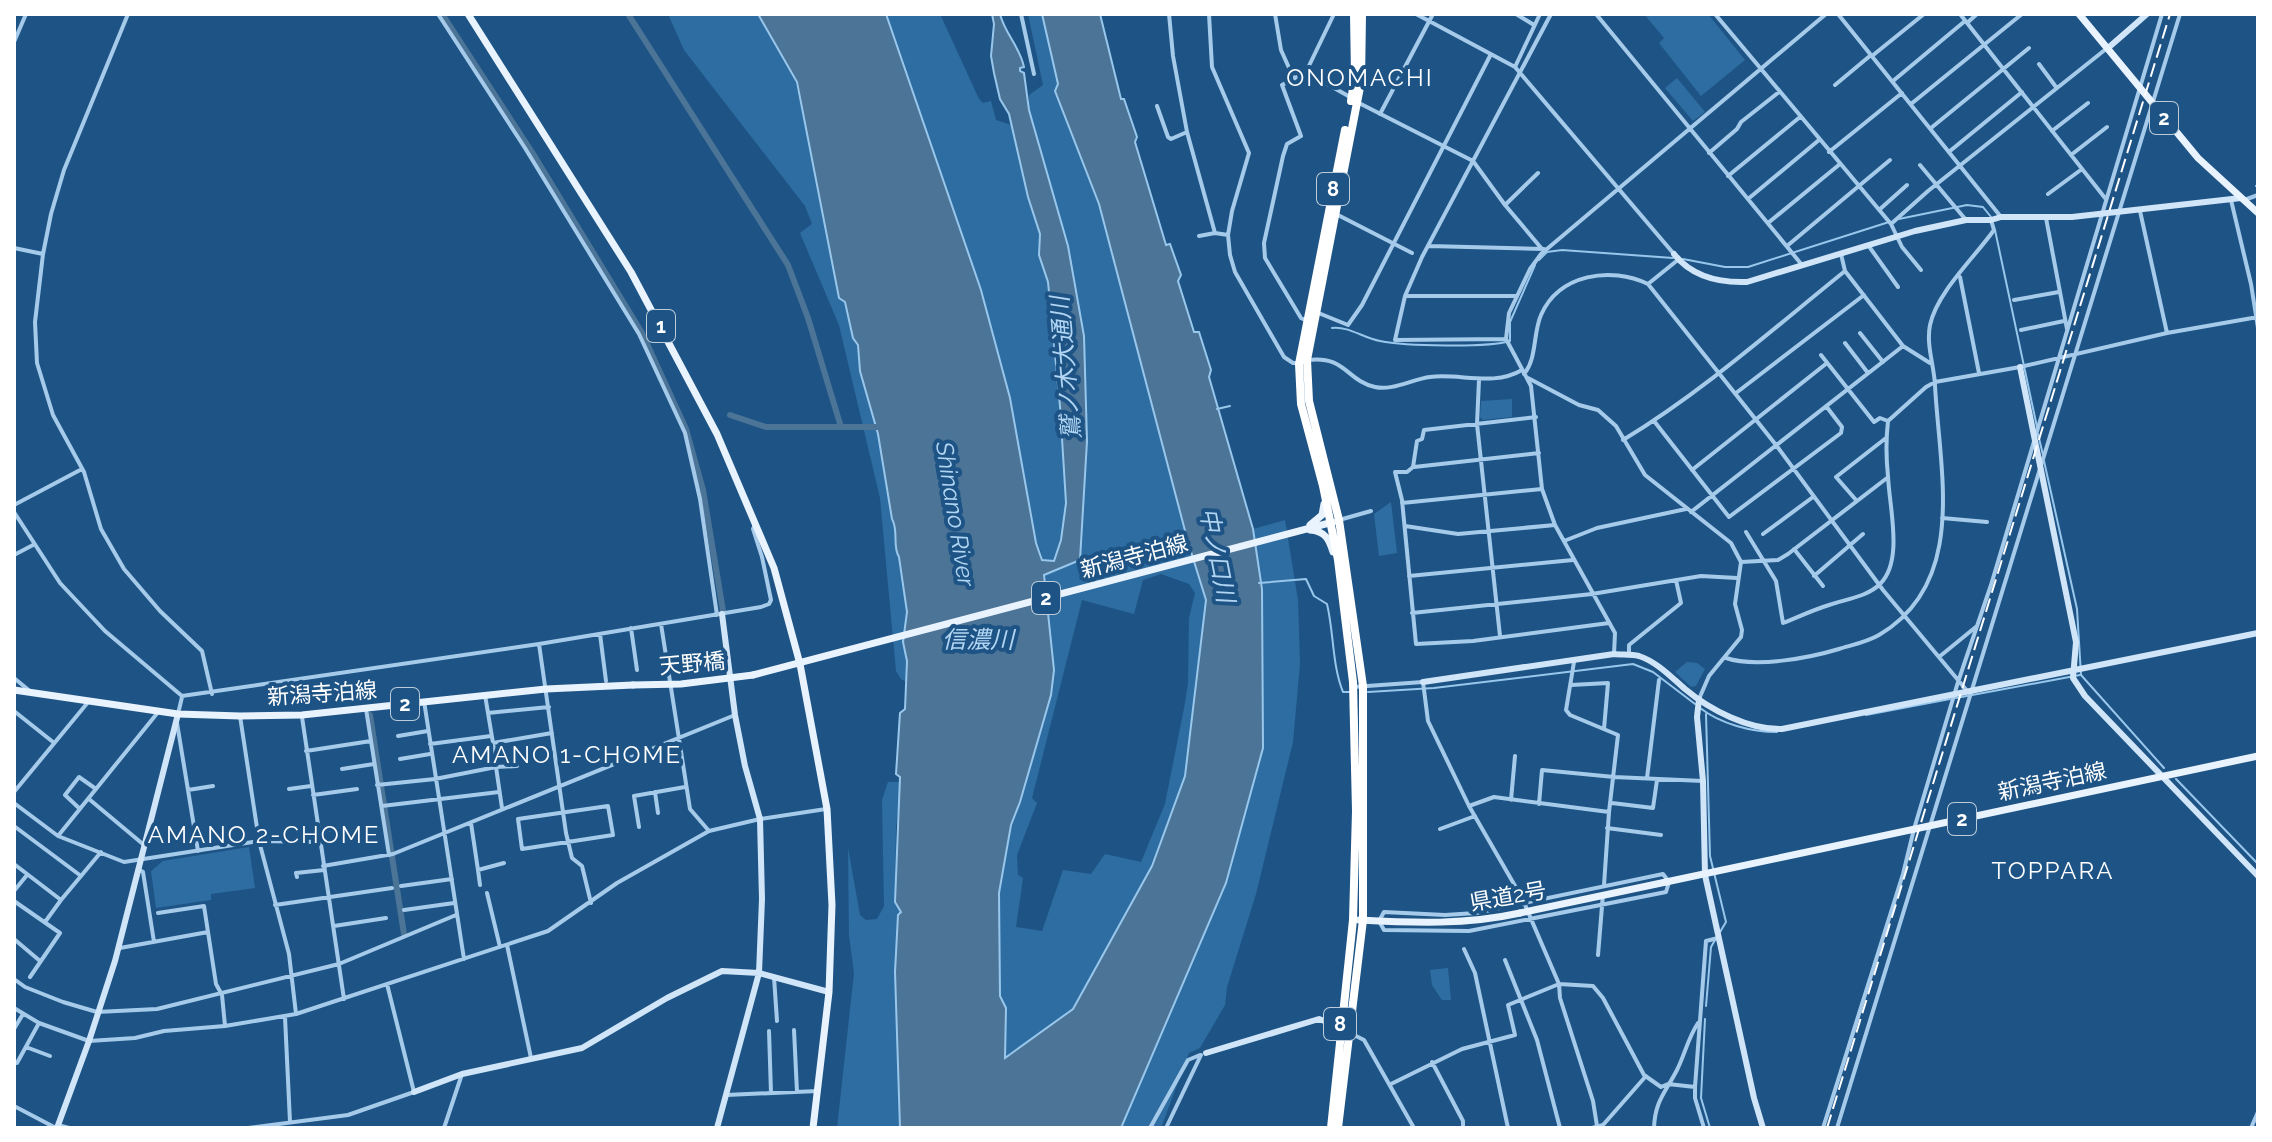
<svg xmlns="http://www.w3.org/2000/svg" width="2272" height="1142" font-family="Raleway,'Noto Sans JP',sans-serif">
  <rect width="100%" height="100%" fill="#1e5485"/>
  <!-- green -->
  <path fill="#2e6da1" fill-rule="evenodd" d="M668,14H758L795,79L818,183L839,297L845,302L853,338L858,345L860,371L878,434L892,519C899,531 892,546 899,557L907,612L903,642L907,661L908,683L901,679L896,671L880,498L839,325L800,233L812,224L805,206L684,50Z
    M886,14H940L979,99L983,103L991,101L996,120L1011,125L1028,197L1040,234L1039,255L1048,282L1060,406L1066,503L1061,540L1055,561L1042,560L1041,552L1036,543L1010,398L981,290Z
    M1028,14H1042L1058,84L1055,91L1099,204L1188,542L1206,599L1185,776L1152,866L1073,1009L1005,1059L1006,1008L1000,996L999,893L1004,863L1011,825L1020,802L1051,695L1054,670L1044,575L1080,560L1087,441L1084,336L1068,246L1029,110V95L1043,85ZM1161,574L1189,584L1195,593L1189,618L1188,683L1185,703L1165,804L1141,862L1105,854L1091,874L1063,870L1042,931L1016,927L1023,878L1018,875L1017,855L1037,803L1032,798L1082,600L1134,614L1143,580Z
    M1644,14H1708L1745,60L1701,96L1659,43L1664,38Z
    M1677,78L1705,112L1693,121L1665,88Z
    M1512,399V417L1483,420L1480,417L1481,401Z
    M1391,502L1397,553L1379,556L1374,514Z
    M1285,520L1298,600L1300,664L1293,742L1256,894L1227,987L1225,1005L1200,1048L1189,1053L1161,1128H1120L1226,883L1263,748L1262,589L1253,529Z
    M1687,662L1697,663L1705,669L1696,686L1691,687L1675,672Z
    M888,782H900L901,788L896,827L895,902L901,912L898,915L895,972L900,1128H837L854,973L849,935L848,848L860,915L866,920L877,919L884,906L882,800Z
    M249,847L255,888L211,894V900L156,908L151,871L163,861Z
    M1448,968L1451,1000H1442L1432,985L1430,970Z"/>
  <!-- water -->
  <path fill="#4c7497" stroke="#99c7ec" stroke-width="2" d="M758,14H886L981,290L1010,398L1036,543L1042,560L1054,561L1061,540L1066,503L1060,406L1048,282L1039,255L1040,234L1028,197L1009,114L1000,99L994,73L991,56L994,24L992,14H1000C1005,34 1019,45 1024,67L1020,68V71L1024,73L1029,110L1068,246L1084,336L1087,441L1080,560L1044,575L1054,670L1051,695L1020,802L1011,825L999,893L1000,996L1006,1008L1005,1058L1073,1009L1152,866L1185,776L1206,600L1188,542L1099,204L1055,91L1058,84L1042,14H1100L1121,99H1124L1137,137L1135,142L1166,245L1170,244L1181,275L1178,281L1194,332H1199L1211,370L1209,377L1253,529L1262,589L1263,748L1226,883L1121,1128H900L895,972L898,915L901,912L895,902L900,777L896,774L900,713L905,709L907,661L903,642L907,612L899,557C892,546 899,531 892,519L878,434L860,371L858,345L853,338L845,302L839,298L797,82Z"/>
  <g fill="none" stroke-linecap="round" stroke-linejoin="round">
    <!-- stream -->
    <path stroke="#99c7ec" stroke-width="2" d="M2256,186L2258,184
      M1899,219L1967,205L1983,207L1991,217
      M1995,230L2037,427
      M1683,259L1725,267H1748L1889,222
      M1539,260L1547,252L1562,250L1673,258
      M1332,328C1349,326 1363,338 1380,341C1404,346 1488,348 1510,341V322L1535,265
      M1217,409L1230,406
      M2038,434L2043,455
      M2044,461L2077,609L2081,675L2164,768
      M1259,583L1306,579L1314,596L1327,604C1334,633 1332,665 1343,692H1349
      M1368,692L1434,688L1633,664L1653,672L1695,704
      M1956,698L2080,675
      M1700,708C1721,724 1751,732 1777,732
      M1706,714L1710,856L1726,922L1720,932
      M1866,715L1950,699
      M2176,779L2258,864
      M1706,1006L1711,947L1715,940
      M1705,1019L1701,1098L1710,1128"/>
    <!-- canal -->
    <path stroke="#4c7497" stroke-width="6" d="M442,14L535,157L642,333L686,429L703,490L723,611
      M628,14L788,265L808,318L841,427
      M730,415L766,427H877
      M370,715L404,934"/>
    <!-- street -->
    <path stroke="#a6cbea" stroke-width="4" d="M128,14L64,170L51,214L43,254L35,322L37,363L53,415L84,472L101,529L124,569L160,611L202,651L212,694
      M438,14L525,148L639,334L685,433L700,499L717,615
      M1021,14L1034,74
      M1169,14L1173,56L1187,132L1215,233
      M1209,14L1212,67L1249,153L1232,211L1228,235L1230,255L1235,272L1284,357L1293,363H1300
      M1275,14L1281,50L1294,79
      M1416,14L1515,67L1674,254
      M1516,14L1534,25
      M1596,14L1802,265
      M1715,14L1891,224L1902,247L1921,270
      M1838,14L2001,217
      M1960,14L2105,198
      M1967,23L1977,14
      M14,42L26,14
      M1872,56L1924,14
      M2039,64L2056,87
      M1515,67L1540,14
      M1306,72L1350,97
      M1893,81L1965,21
      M1835,85L1871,55
      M1357,102L1473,161L1505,205L1542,249
      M1911,104L2022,14
      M1157,106L1168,137L1171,139L1187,132
      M1380,114L1433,14
      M1931,128L2029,48
      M2052,131L2088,103
      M1950,151L2022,92
      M1829,152L1902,93
      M1709,153L1737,129L1741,122L1779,92
      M2071,155L2107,127
      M1920,165L1966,220
      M1728,176L1800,117
      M2048,194L2082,169
      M1748,199L1819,140
      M2247,199L2258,195
      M2231,200L2251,284L2258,328
      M1505,205L1538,173
      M1879,210L1907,185
      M2140,211L2167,333
      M1336,214L1412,253
      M2046,218L2067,329
      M1768,223L1840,164
      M1891,224L1928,191L2106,49
      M1199,236L1215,233L1228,235
      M1868,245L1898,287
      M1429,246L1544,249
      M1787,246L1890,160
      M14,248L43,254
      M1841,254L1845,271L1903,346L1930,363
      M1960,277L1979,373
      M1648,284L1679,259
      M1405,296H1517
      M2014,300L2059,292
      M1316,312L1348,325L1362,305L1491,54
      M1307,321L1301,318L1265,258L1264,243L1283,156L1287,144L1301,136L1282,85L1306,72L1334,14
      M2021,330L2064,321
      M1860,333L1883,362
      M1506,339L1395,340L1405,296L1422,257L1551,14
      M1845,343L1868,373
      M1821,355L1874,422L1880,418L1888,421
      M1308,360C1345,355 1347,381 1375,387C1392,391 1413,379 1430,377C1460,373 1493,387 1522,370
      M1524,374C1537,359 1533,333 1541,315C1559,274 1611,266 1648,284L1776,445L1883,590L1968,692
      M1528,378L1579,405L1598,410L1616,426L1645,475L1731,543L1741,562L1735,604L1742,630L1741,637L1709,676L1699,699
      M1479,380L1477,424L1500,636
      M1736,393L1864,295
      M1536,417L1424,430L1422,439L1417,441L1413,467L1407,472H1395L1402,500L1416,644L1473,641L1609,623
      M1654,421L1729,517L1841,433L1842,427L1826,406
      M1623,440C1702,392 1773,329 1845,271
      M1414,467L1539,453
      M1692,470L1827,363
      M1856,500L1836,477L1886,438
      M1402,503L1542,489
      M14,505L82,469
      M14,512L60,583L105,631L182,696
      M1691,512L1903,346
      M1942,518L1987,522
      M1339,520L1371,511
      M1405,526L1458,534L1555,525
      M1746,532L1776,581L1783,623C1798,617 1813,610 1829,605C1846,599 1867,597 1880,584C1904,561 1889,506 1888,476C1886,458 1886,439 1888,421L1926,387L1935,382L2020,367L2167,333L2258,317
      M1763,534L1813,497
      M1564,541L1597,528L1686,509
      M1794,549L1823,586
      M14,555L33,545
      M1741,562L1778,560L1788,554L1887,478
      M1409,576L1573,560
      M1814,576L1863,534
      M1412,613L1592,594L1701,576L1737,578
      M661,624L690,809L709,831
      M631,628L637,670
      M600,634L606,681
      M539,644L566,833L572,858L582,866L591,903
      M1614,654L1615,633L1555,525L1542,489L1531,386L1506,339L1509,313L1530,269L1541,254L1826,14
      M1629,655V645L1681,603L1676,580
      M1939,657L1977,626
      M1726,658C1756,668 1809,658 1839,649C1852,645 1867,642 1879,635C1969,582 1939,469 1935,385C1934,365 1926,345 1930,325C1937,292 1975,257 1994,230L1991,220
      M14,678L31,692
      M1571,685L1608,683L1604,729
      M1353,687L1423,682L1428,721L1469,806L1522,898L1559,984L1593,986L1603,998L1644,1075L1661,1087L1668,1084L1695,1087
      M485,695L493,743L552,733
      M182,696L539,644L761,607L769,604L771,600L762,557L753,529L755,524
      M424,701L464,959
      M366,709L389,855
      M14,711L53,742
      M488,713L549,707
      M178,714L182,697
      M240,716L259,841L289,954L296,1014
      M302,717L344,999
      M177,723L198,851
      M398,736L428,731
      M493,743L496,767L517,766
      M430,744L491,736
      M306,751L371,741
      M400,759L430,754
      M342,769L374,764
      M1647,778L1659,680
      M377,785L435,779L496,767L502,808
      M289,789L311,786
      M188,790L213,786
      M14,792L89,701
      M655,792L658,813
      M313,795L357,789
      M89,799L144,845
      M1511,800L1515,756
      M14,803L58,836L124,862L259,841L319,842
      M1612,803L1653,808L1657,780
      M1539,804L1542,770L1614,777L1703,781
      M382,806L499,792
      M608,806L613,835L522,849L518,819Z
      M1469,806L1494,797L1609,812L1618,735L1570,715L1566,710L1574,662
      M80,809L65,795L79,777L96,789
      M471,823L478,870L504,863
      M14,826L81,876
      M639,827L634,796L685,787
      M1607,828L1661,835
      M1440,829L1475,816
      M318,831L340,828
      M58,836L159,711
      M14,864L61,900L101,852
      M323,866L393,854L735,715
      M138,869L143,872L154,942
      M478,870L480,885
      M1663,874L1669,882L1666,892L1469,931L1384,930L1379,921L1384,912L1445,915L1476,913Z
      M297,877L296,873L324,870
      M1604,885L1609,812
      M401,886L452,879
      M14,891L27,875
      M487,893L500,947
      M14,901L60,933L30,977
      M275,905L392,888
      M404,910L454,903
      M158,913L204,906L216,984L222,995L225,1026
      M45,922L61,900
      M334,926L386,918
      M14,939L40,961
      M507,945L531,1058
      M120,948L208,932
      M1464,949L1475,973L1508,1128
      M1598,955L1603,894
      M1505,960L1537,1040L1560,1128
      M774,977L777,1021
      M14,979L25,987L63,1002L97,1012L157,1009L339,964L456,915
      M14,1008L39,1023L89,1041L135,1038L164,1031L225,1026L296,1014L548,931L617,883L709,831L760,819L826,809
      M285,1017L290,1122
      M14,1029L23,1014
      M794,1030L797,1092
      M769,1031L771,1093
      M1350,1033L1364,1040L1414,1128
      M26,1047L50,1056
      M1432,1062L1463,1121V1128
      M17,1063L39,1023
      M1391,1084L1462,1049L1515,1035L1508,1005L1559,984L1560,998L1593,1101L1597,1126
      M726,1095L818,1091
      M14,1106L56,1128
      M58,1125L69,1128
      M248,1128L348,1115L414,1092L387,984
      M444,1128L462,1074
      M1150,1128L1188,1060L1200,1055
      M1166,1128L1201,1055
      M1592,1128L1603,1125L1646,1076
      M1654,1128C1655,1101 1665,1093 1677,1070C1685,1054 1688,1038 1698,1023
      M1704,1128L1695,1098V1087L1706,941L1718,938
      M1823,1128L1903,874L1914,829L1958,682L1991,585L2162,14
      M1837,1128L2180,14
      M2251,1128L2258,1112"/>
    <!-- secondary -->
    <path stroke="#d1e5f8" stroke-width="6" d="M2108,48L2147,14
      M1674,254C1692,277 1719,283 1747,282L1915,231L1966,220H1991L2001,217H2072L2241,198
      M2020,367L2076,642L2073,678L2085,696L2258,876
      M1423,682L1614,654C1621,655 1631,654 1639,656C1657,662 1671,677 1685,689C1710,710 1749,730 1782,729L2258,633
      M1699,699L1697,717L1703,781L1705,875L1754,1098L1763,1128
      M1206,1053L1319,1019L1343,1028
      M414,1092L462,1074L582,1048L667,998L722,971L759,973L829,992
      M57,1128L89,1041L115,961L178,714
      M717,1128L759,973L762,899L760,819L745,766L735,715L722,614"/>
    <!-- primary -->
    <path stroke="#e9f3fe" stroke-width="7" d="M468,14L631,272L717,434L774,568L800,664L827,809L832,905L829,992L813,1128
      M2079,14L2198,158L2258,213
      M1310,525L1322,515L1324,504
      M1310,530C1325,531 1329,539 1333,552
      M753,675L1333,522
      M14,690L178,714L240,716L302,715L546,689L633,685
      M1666,882L2258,756
      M1359,920C1414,923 1466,925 1520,913"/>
    <!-- highway -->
    <path stroke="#fff" stroke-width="8" d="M1351,101L1355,76L1354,14
      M1331,1128L1353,920L1356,811L1353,682L1338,560L1323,486L1301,404L1299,364L1345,130
      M1338,1128L1363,920V686L1339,520L1309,401L1307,360L1361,82L1362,14"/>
    <!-- rail -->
    <path stroke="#fff" stroke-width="2" stroke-dasharray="14 6" stroke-linecap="butt" d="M1827,1128L2170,14"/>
    <!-- primary-bridge -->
    <path stroke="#e9f3fe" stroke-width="7" d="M633,685L681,684L753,675
      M1520,913L1666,882"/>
  </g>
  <g text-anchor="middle" stroke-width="8" stroke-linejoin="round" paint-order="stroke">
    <!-- shield labels -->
    <g fill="#1e5485" stroke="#bcccda" stroke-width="2">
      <rect x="2150" y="102" width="28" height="32" rx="6"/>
      <rect x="1317" y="173" width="32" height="32" rx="6"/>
      <rect x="647" y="310" width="28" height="32" rx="6"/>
      <rect x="1032" y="582" width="28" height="32" rx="6"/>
      <rect x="391" y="688" width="28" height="32" rx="6"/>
      <rect x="1948" y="803" width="28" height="32" rx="6"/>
      <rect x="1324" y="1008" width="32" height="32" rx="6"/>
    </g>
    <g font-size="20" font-weight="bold" fill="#fff">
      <text x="2164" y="125">2</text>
      <text x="1333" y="196">8</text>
      <text x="661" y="333">1</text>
      <text x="1046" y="605">2</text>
      <text x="405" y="711">2</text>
      <text x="1962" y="826">2</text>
      <text x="1340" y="1031">8</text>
    </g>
    <!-- street labels -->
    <g font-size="22" fill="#fff" stroke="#1e5485">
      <text transform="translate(1134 556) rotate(-15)" y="8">新潟寺泊線</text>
      <text transform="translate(692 663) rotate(-5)" y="8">天野橋</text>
      <text transform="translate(322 693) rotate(-4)" y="8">新潟寺泊線</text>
      <text transform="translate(2052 781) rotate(-12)" y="8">新潟寺泊線</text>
      <text transform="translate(1508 896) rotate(-10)" y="8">県道2号</text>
    </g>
    <!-- neighbourhood labels -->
    <g font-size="24" letter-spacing="2" fill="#fff" stroke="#1e5485">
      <text x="1360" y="86">ONOMACHI</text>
      <text x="567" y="763">AMANO 1-CHOME</text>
      <text x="264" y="843">AMANO 2-CHOME</text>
      <text x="2053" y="879">TOPPARA</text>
    </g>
    <!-- water labels -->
    <g font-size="24" font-style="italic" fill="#b1d5f2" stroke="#1e5485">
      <text transform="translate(1066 368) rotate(-95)" y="8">鷲ノ木大通川</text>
      <text transform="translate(955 514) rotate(81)" y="8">Shinano River</text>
      <text transform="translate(1217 555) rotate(79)" y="8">中ノ口川</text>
      <text x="978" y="648">信濃川</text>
    </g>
  </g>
  <!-- border -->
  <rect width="2272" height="1142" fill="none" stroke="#ffffff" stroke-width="32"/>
</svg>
